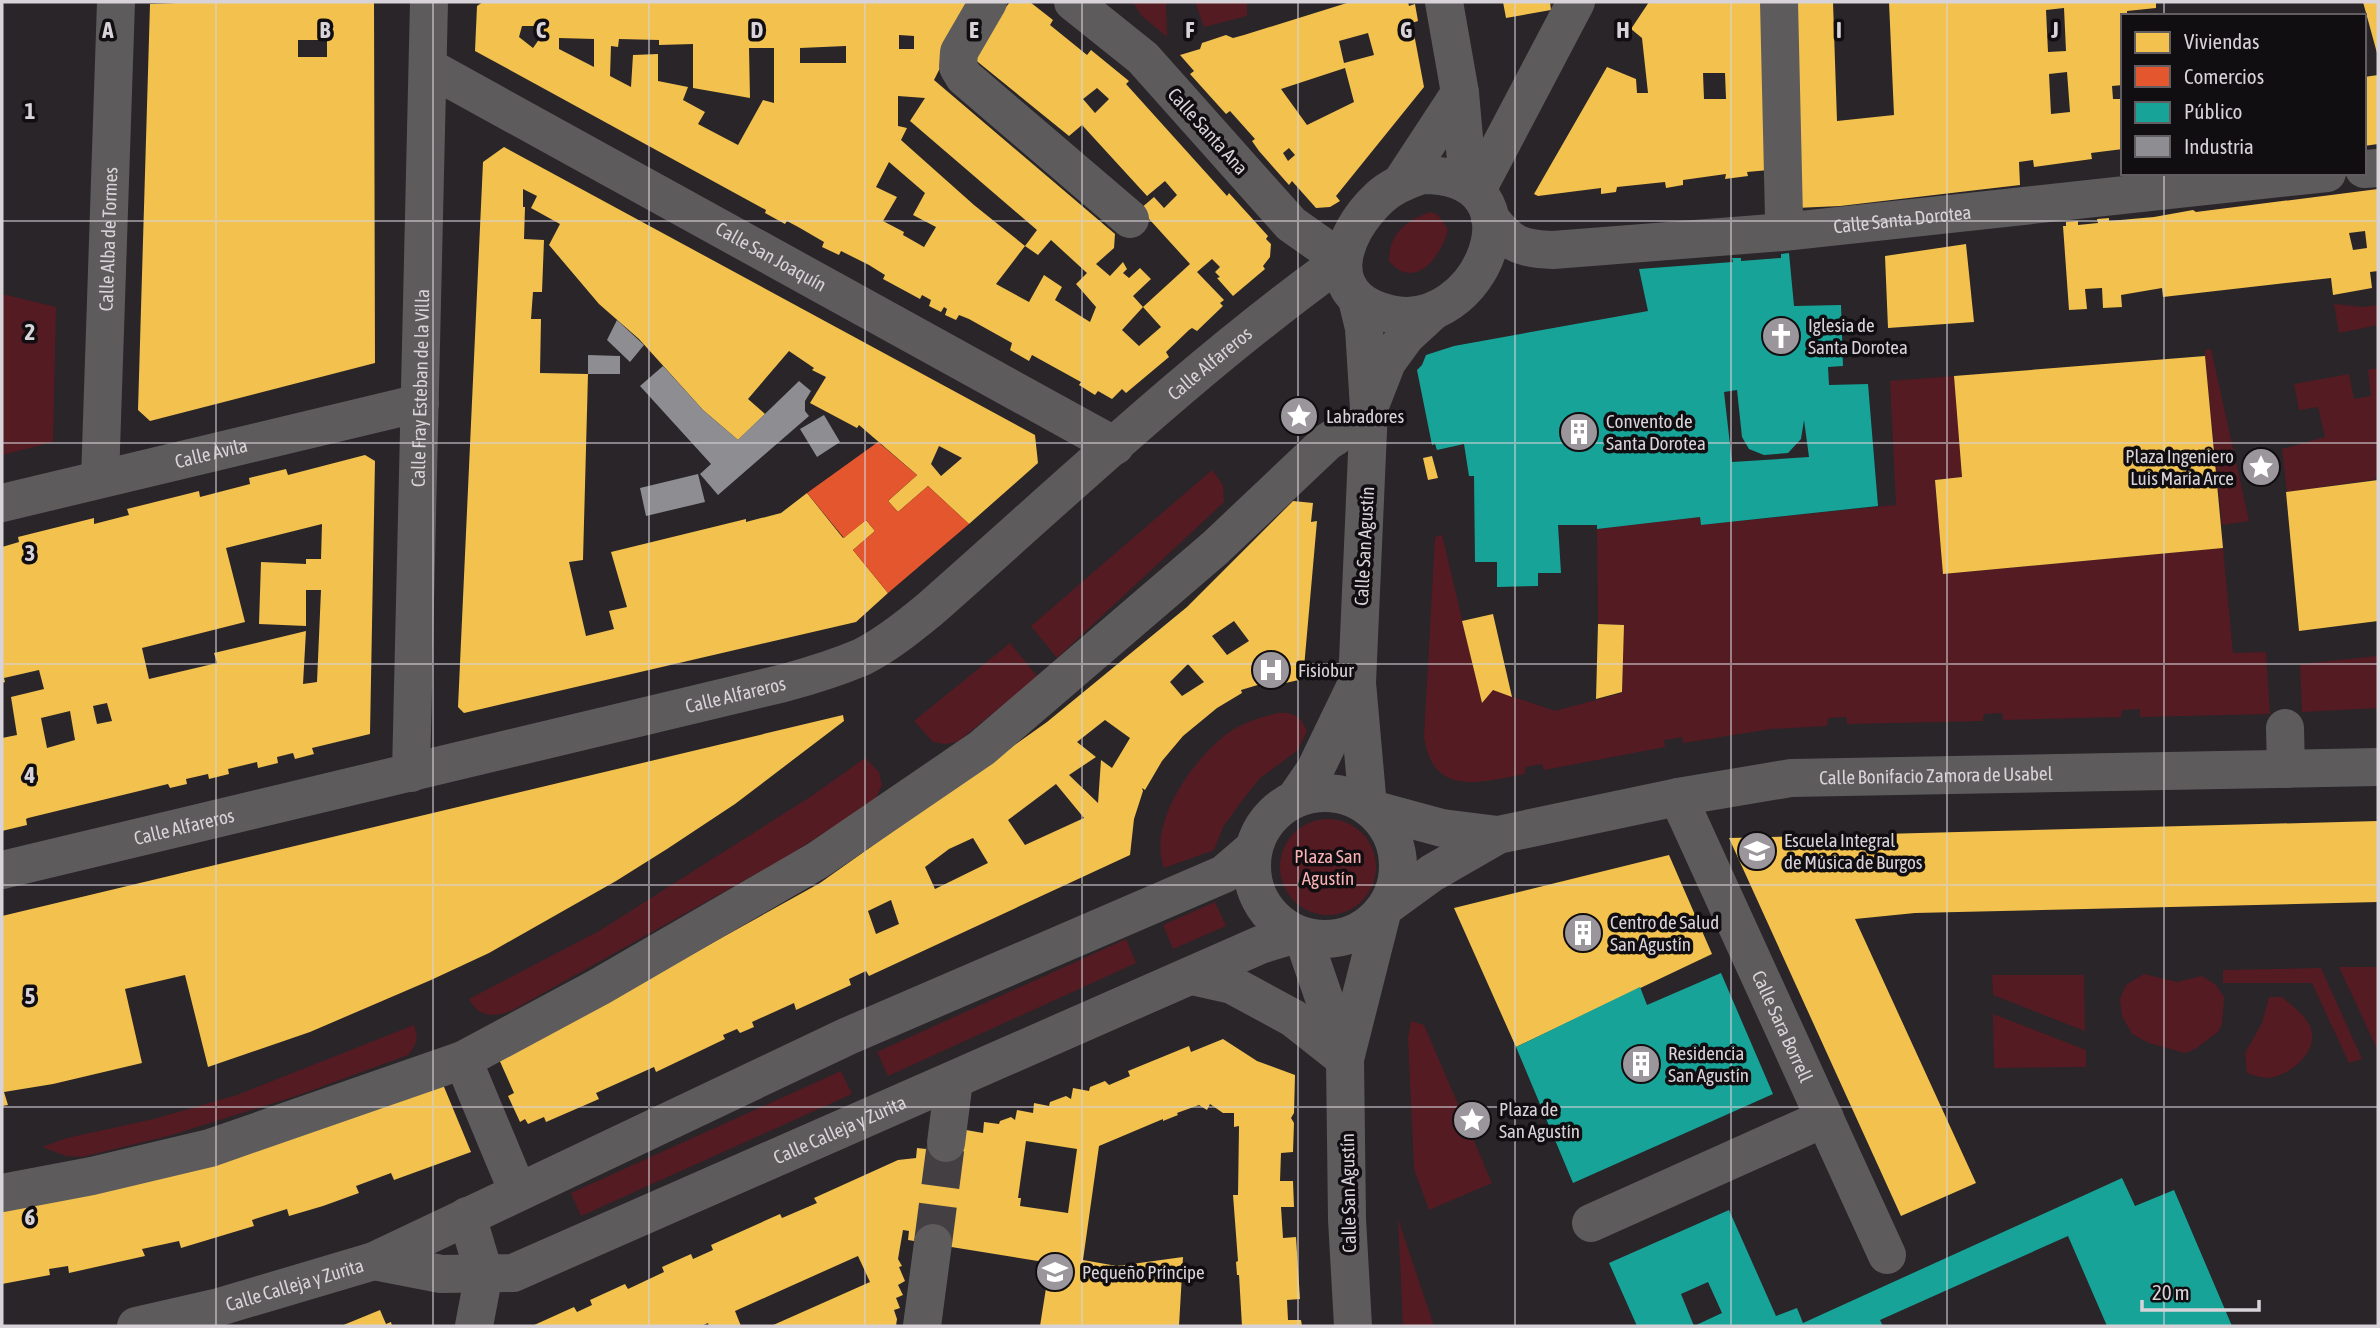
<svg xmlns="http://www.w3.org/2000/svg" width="2380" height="1328" font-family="'Asap Condensed',sans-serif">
  <rect width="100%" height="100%" fill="#292529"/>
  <!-- green -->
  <path fill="#551b23" d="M1133,2H1166L1167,37L1141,15Z
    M1195,2H1247V16L1204,27Z
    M1430,212L1437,214L1448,229C1442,256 1415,292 1389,261C1389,233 1406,221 1430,212Z
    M2,294L56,307L53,442L2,455Z
    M2334,304L2363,307L2378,305V325L2339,333Z
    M2211,349L2249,521L2222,525L2205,356V350Z
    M2378,368V479L2287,492L2282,449L2325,437L2318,407L2299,410L2294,384L2349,374L2354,399L2371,396L2368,370Z
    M1954,376L1962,477L1935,480L1943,574L2223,548L2233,653L2266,652L2270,714L2140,717V709L2122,710L2121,717L2003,720L2002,713L1984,714L1983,721L1847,724V717L1828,718L1827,726L1771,729L1683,743L1682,737L1664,740L1665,747L1544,770L1542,764L1525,767V774C1481,782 1432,798 1424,736L1435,537L1442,535L1482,703L1493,690L1555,711L1622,693L1623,625L1598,624L1597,529L1700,517L1701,525L1896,505L1890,381Z
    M1212,470L1223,485L1224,502L1057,658L1031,626Z
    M1010,643L1038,677L957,742L945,744L933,742L914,721Z
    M2377,656L2378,708L2302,712L2300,664Z
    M1278,713C1294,712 1300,716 1307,731L1298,750L1260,778L1241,802L1223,827L1214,850L1164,868C1147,823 1193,759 1228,733C1242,723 1261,717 1278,713Z
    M865,758L879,772L882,785L875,800L786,857L513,1010C495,1018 479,1018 469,999L599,931L813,795Z
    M1280 867a48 48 0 1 1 96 0a48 48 0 1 1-96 0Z
    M1215,902L1226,926L1173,949L1163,925Z
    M1126,939L1136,963L888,1076L877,1052Z
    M2339,967H2378V1051Z
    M2321,968L2362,1059L2349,1063L2312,983H2223V970Z
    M2144,974L2177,982L2202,976L2216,985L2224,997L2222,1024L2218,1032L2195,1049L2185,1053L2149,1043L2132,1034L2122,1016L2120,999L2126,985Z
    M1992,975H2084L2085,1031L1993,995Z
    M2269,997H2282C2292,1006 2307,1016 2311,1029C2319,1052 2289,1076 2269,1078C2262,1078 2253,1075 2247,1073L2245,1053L2262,1023Z
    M1993,1014L2086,1050V1067L1994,1068Z
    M1411,1021L1424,1025L1492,1183L1429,1210L1414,1169L1408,1038Z
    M414,1025C419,1039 417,1044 408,1055L296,1096L172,1135L82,1157L66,1156L42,1147L67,1138L154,1119L237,1095Z
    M841,1071L852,1094L581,1216L571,1193Z
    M1398,1219L1434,1326H1403Z"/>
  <!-- homes -->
  <path fill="#f2c14e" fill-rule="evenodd" d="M203,2H374L375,363L150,421L138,410L150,4ZM298,40H327V57H298Z
    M483,2H966L967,14L934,80L1115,234L1114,248L1096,264L1110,276L1123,262L1127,269L1123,273L1129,278L1140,268L1151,279L1133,296L1143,307L1122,330L1139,346L1161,327L1143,307L1190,264L1140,209L1154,197L1164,208L1177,195L1165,181L1147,196L1082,125L1069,136L968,54L1010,2H1030L1053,20L1050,25L1087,55L1091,50L1129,81L1126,84L1227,196L1229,193L1268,236L1266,239L1271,244L1270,257L1263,266L1265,269L1233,296L1217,278L1220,277L1215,272L1220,267L1212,259L1197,272L1224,300L1220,303L1223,306L1197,331L1192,328L1189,330L1166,352L1169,357L1126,393L1122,389L1112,399L1098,391L1095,395L1079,385L1081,382L1032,355L1029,361L1010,350L1012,343L969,319L959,315L956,320L945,315L947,309L944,307L941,312L929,306L931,300L922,295L920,299L883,279L885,275L869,265L841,251L839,255L822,247L824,242L800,228L787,221L785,224L765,213L766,210L475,51L477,6ZM522,26H540V38L533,48L519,37ZM899,35L914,36V49H899ZM559,38L594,39V67L559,49ZM619,39L659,40V45L693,44V88L750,98L749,48H774V103L763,100L738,145L698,124L705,112L683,100L688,87L658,81V54L633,55L631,87L610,76L611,46L618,47ZM846,46V63H800V48ZM1097,88L1109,99L1095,113L1083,99ZM898,96L925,98L910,121L1037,230L1025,246L1038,255L1051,240L1087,273L1076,284L1096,307L1090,322L1055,300L1062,287L1044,275L1029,302L996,284L1025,246L974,205L901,140L907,128L898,126ZM889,162L925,193L913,215L936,227L924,247L903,235L904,232L883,221L897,197L876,187Z
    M1350,2H1408L1409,6L1415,4L1418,21L1412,23L1424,87L1336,196L1340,201L1330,207L1316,208L1292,181L1289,185L1259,151L1252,141L1255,139L1230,111L1226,114L1190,74L1194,71L1180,55L1200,49L1202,43L1226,35L1233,38L1244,35ZM1368,33L1374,55L1344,63L1339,41ZM1345,68L1354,102L1307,125L1281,89ZM1289,148L1295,155L1288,161L1283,153Z
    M1503,2H1550L1551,10L1506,18Z
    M1649,2H1767L1769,170L1747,172L1748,176L1725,179L1726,174L1683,180V185L1666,188L1665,182L1617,187L1616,192L1601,194V188L1538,196L1534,194L1607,67L1636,79L1637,93H1648L1642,38L1631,29ZM1703,73H1725L1726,99H1704Z
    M1793,2H1833L1837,121L1894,115L1889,2H2156V8L2127,11V16H2123V85L2112,86L2113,99H2123V149L2091,153L2092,159L2034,167L2033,160L2019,162L2020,185L1840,206L1796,208ZM2064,8L2066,51L2048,52L2046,10ZM2067,72L2070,112L2051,114L2049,74Z
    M2363,2H2378V53H2377Z
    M2378,75V144L2364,146V77Z
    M504,147L1035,435L1038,463L969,524L928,486L898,512L888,501L917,475L859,425L857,428L810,403L826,377L812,370L814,368L789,351L748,399L765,414L738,440L703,410L639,339L599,304L549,245L560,224L531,208L537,196L523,189V207H525L524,239L544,240L542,292H533L531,319H541L540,373L588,374L583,560L569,562L586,636L614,629L609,611L627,607L611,552L746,519V522L781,513L807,493L843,538L866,520L875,531L853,550L888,593L856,622L464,713L458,707L483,162ZM939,446L962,458L941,476L931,464Z
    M2378,189V271L2370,272L2372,288L2333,295L2331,278L2163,297L2162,288L2121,295L2122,307L2103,308L2102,288L2085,289L2087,309L2069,310L2063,226H2066V222L2078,221V225L2098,223L2097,219L2109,218V221L2154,217L2193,210L2196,212ZM2365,231L2367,248L2353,250L2349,233Z
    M1966,244L1974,322L1888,328L1885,256Z
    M2205,356L2223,548L1943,574L1935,480L1962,477L1954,376Z
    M365,455L375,461L370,734L312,748L314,754L295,759L293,753L277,757L278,763L258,768L257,762L228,769L229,774L209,779L208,774L186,779L187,784L170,788L168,784L28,818L26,819L27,825L2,831V738L17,735L11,697L44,689L39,670L4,678L5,682L2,683V547L19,542L18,537L94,518V524L129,515L127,509L199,491L200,497L250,484L249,478L286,469L288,475ZM322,524L321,559H306V564L261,562L259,624L306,626V590H321L317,682L303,684L306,631L214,653L217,663L149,679L142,648L245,622L226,548ZM107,703L112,721L97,724L93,706ZM70,711L75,740L47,748L41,718Z
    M1432,456L1438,478L1428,480L1423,458Z
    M2378,480V621L2299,631L2286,492Z
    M1293,501L1313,503L1311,522L1317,521L1303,679L1263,688L1261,684L1241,690L1242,693L1217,708L1183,736L1162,761L1145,790L1142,788L1143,791L1134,819L1130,855L869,976L866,971L849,979L851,985L796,1010L794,1003L752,1022L754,1027L740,1033L737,1029L723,1035L725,1039L656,1072L654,1067L596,1093L599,1099L546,1122L544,1117L528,1124L525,1119L520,1122L508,1096L514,1093L498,1057L660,972L820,883L1047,722L1187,607ZM1234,621L1249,641L1227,655L1212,636ZM1188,664L1204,682L1182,696L1170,682ZM1105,720L1130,738L1112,768L1101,760L1098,803L1069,775L1096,757L1077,742ZM1056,784L1084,818L1025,845L1008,820ZM973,838L988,863L935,889L925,867L949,849ZM891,900L899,924L876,934L868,911Z
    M1493,614L1512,697L1493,690L1482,703L1462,621Z
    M1598,624L1624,625L1622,692L1596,699Z
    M843,715L844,721L735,804L667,849L616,881L489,953L431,980L310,1032L208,1067L185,975L125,989L142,1063L53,1084L4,1092L8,1105L2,1106V916Z
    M2378,821V902L1915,913L1855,919L1976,1183L1901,1216L1729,838Z
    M1669,855L1712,954L1516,1047L1454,908Z
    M1223,1039L1257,1061L1295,1075L1294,1113L1291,1118L1294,1123L1293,1152L1281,1153L1280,1181H1293L1294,1207H1281L1283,1238L1296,1237L1300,1299L1287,1300L1288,1320H1301L1302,1326H1242L1239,1275H1237L1236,1262L1238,1261L1233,1195H1238L1239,1126L1234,1127V1113H1223L1210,1104L1207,1110L1199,1105L1177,1113L1178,1115L1163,1121V1119L1099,1146L1083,1260L1117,1266L1183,1257L1179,1326H1040L1050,1263L908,1240L909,1231L903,1230L898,1259L902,1266L899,1267L905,1281L898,1285L903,1295L896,1298L900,1308L894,1310L897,1319L896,1326H771L870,1282L858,1256L735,1311L741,1326H709L708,1323L701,1326H532L574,1307L577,1312L592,1305L590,1300L625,1284L628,1289L664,1272L662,1267L691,1254L693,1259L713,1250L711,1245L780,1214L782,1218L817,1203L814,1198L898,1160L916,1158L917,1148L935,1150L966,1130L983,1133L984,1122L999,1124L1000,1121L1011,1117L1015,1120L1017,1110L1033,1113L1034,1103L1049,1106L1050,1102L1066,1096L1071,1099L1073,1088L1089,1091L1090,1087L1105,1081L1109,1085L1130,1076L1128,1071L1189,1046L1191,1052ZM1026,1141L1077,1149L1068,1213L1020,1206L1021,1198H1018Z
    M442,1082L471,1152L394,1180L391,1173L356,1186L359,1193L323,1206L289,1216L287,1209L252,1220L254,1226L181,1248L179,1241L142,1249L145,1256L69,1273L68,1266L49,1269L50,1275L2,1284V1205Z
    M380,1310L386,1324L391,1322L392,1326H341Z"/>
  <!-- shops -->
  <path fill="#e4572e" d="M878,442L917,475L888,501L898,512L928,486L969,524L888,593L853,550L875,531L866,520L844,538L807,493Z"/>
  <!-- public -->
  <path fill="#17a398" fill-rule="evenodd" d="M1789,253L1794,306L1841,305L1843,366L1828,367L1829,385L1868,384L1878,506L1701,525L1700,517L1597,529V525H1558L1561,573H1538V586L1497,587V562H1475L1474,476H1469L1464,444L1437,450L1435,444L1432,445L1417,370L1422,365L1426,355L1454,346L1648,311L1639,269L1733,262L1732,258H1741V261L1781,258V254ZM1737,390L1742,437L1749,449L1764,455L1788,453L1801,439L1804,420L1809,457L1732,462L1724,392Z
    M1721,973L1773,1094L1573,1183L1516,1047L1640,987L1647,1005Z
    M2122,1178L2135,1206L2174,1190L2232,1326H2107L2068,1236L1880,1320L1883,1326H1637L1609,1263L1729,1210L1776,1316L1797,1308L1803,1323ZM1708,1282L1722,1313L1694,1326L1681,1294Z"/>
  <!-- industry -->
  <path fill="#8d8d92" d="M617,320L644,345L630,362L607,340Z
    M588,355L620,356V374H588Z
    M663,366L703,410L738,440L799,381L811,391L805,401V411L809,416L718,495L700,474L711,464L640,386Z
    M824,415L840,442L817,457L800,429Z
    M698,474L705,502L646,516L640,488Z"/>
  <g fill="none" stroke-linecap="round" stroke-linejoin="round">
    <!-- minor-tunnel -->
    <path stroke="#433f43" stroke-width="38" stroke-dasharray="38 19" stroke-linecap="butt" d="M933,1243L946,1143"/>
    <!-- minor -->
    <g stroke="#5e5b5d" stroke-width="38">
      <path d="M988,2L959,52L958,67L964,77L1130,219"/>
      <path d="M1444,2L1460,93L1468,183"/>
      <path d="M1779,2L1784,218"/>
      <path id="s1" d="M428,67L1115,446"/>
      <path d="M2364,169L2378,168"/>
      <path d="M1422,175C1548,174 1480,335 1390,314C1320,298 1339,235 1380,197C1392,186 1407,180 1422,175Z"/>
      <path d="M1401,183L1460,93"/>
      <path d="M1477,190L1576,2"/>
      <path id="s2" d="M1490,218C1510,244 1520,249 1553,250L1783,232L2327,173"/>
      <path d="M1357,299L1364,328L1369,408L1357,683L1368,807"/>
      <path d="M1371,403L1387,362L1406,336L1431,313"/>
      <path id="s3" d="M100,479L116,2"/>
      <path id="s4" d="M2,503L420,403"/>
      <path d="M2285,728L2286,769"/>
      <path id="s5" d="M411,773L429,2"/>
      <circle cx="1325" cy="866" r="73"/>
      <path id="s6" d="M1678,797L1887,1255"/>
      <path d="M1295,799L1315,770L1356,685"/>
      <path d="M1372,809L1442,828L1498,835"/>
      <path id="s7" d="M2,870L784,683C810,676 836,668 862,657C886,645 908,627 929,610C1063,492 1197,364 1342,260L1291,224L1143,58L1073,2"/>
      <path id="s8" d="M1388,905L1432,873L1498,835L1678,797L1791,778L2378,767"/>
      <path d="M1303,937L1345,1059"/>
      <path d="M1192,976L1232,985L1293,1018L1345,1059"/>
      <path d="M463,1060L518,1192"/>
      <path d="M946,1143L954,1080"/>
      <path d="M2,1193L92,1176L210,1148L463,1060L599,987L818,860L982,748L1215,548L1327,442L1335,437"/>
      <path d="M467,1216L484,1273L474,1326"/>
      <path d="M1591,1223L1825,1118"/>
      <path id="s9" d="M374,1261L441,1274L513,1273L1260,945L1296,934"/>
      <path id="s10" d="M136,1326L219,1307L374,1261L848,1036L1224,874L1253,849"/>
      <path d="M922,1326L933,1243"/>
      <path d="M1353,1326L1347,1219L1345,1059L1382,913"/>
    </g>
  </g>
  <!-- grid -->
  <path fill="none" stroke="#d8d3d8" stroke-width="2" stroke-opacity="0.55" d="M216,2V1326M433,2V1326M649,2V1326M865,2V1326M1082,2V1326M1298,2V1326M1515,2V1326M1731,2V1326M1947,2V1326M2164,2V16M2164,173V1326M2,221H2378M2,443H2378M2,664H2378M2,885H2378M2,1107H2378"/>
  <!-- icons -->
  <defs>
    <symbol id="church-disc" viewBox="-11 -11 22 22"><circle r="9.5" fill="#9b969b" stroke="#110e11"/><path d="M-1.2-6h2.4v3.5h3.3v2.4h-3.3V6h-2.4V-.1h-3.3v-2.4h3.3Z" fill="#fff"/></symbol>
    <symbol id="sight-disc" viewBox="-11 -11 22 22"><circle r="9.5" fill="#9b969b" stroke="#110e11"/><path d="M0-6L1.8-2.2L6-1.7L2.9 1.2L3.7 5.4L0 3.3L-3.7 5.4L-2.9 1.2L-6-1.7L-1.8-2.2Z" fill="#fff"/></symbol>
    <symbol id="building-disc" viewBox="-11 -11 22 22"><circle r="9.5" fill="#9b969b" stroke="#110e11"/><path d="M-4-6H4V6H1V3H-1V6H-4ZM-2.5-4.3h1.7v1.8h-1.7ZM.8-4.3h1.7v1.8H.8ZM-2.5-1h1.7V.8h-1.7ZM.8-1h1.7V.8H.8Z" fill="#fff"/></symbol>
    <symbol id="hospital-disc" viewBox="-11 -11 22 22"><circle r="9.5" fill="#9b969b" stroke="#110e11"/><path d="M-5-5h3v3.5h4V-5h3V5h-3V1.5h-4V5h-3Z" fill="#fff"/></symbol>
    <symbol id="school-disc" viewBox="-11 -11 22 22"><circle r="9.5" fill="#9b969b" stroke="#110e11"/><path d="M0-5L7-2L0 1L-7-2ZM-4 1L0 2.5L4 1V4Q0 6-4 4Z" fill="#fff"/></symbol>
  </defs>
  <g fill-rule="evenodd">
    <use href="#church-disc" x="1759" y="314" width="44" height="44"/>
    <use href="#sight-disc" x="1277" y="394" width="44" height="44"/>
    <use href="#building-disc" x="1557" y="410" width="44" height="44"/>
    <use href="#sight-disc" x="2239" y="445" width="44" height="44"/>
    <use href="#hospital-disc" x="1249" y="648" width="44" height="44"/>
    <use href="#school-disc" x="1735" y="829" width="44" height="44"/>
    <use href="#building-disc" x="1561" y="911" width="44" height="44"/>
    <use href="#building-disc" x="1619" y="1042" width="44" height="44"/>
    <use href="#sight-disc" x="1450" y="1098" width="44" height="44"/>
    <use href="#school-disc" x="1033" y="1250" width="44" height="44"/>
  </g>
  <g text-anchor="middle" stroke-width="7" stroke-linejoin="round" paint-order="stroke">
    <!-- street labels -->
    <g font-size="19" fill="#d8d3d8" stroke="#110e11">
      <text transform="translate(1208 131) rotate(48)" y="7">Calle Santa Ana</text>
      <text dy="7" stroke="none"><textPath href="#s2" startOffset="425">Calle Santa Dorotea</textPath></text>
      <text dy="7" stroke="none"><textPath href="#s3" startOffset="240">Calle Alba de Tormes</textPath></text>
      <text dy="7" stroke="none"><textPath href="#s1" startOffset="392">Calle San Joaquín</textPath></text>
      <text dy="7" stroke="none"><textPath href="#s7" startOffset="1342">Calle Alfareros</textPath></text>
      <text dy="7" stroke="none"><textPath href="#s5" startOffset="385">Calle Fray Esteban de la Villa</textPath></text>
      <text dy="7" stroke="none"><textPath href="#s4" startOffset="215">Calle Ávila</textPath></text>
      <text transform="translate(1364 546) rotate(-87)" y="7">Calle San Agustín</text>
      <text dy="7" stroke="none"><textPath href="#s7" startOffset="754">Calle Alfareros</textPath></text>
      <text dy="7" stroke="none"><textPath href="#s8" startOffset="574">Calle Bonifacio Zamora de Usabel</textPath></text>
      <text dy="7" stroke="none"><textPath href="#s7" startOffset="187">Calle Alfareros</textPath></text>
      <text dy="7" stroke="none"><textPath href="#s6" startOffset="252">Calle Sara Borrell</textPath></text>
      <text dy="7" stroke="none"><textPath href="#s9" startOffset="497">Calle Calleja y Zurita</textPath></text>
      <text transform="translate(1348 1193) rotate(-91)" y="7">Calle San Agustín</text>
      <text dy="7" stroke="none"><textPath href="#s10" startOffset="164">Calle Calleja y Zurita</textPath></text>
    </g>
    <!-- poi labels -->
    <g font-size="19" fill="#d8d3d8" stroke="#110e11" text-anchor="start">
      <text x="1808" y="332">Iglesia de<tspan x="1808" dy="22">Santa Dorotea</tspan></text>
      <text x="1326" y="423">Labradores</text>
      <text x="1606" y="428">Convento de<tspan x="1606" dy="22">Santa Dorotea</tspan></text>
      <text x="2234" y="463" text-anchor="end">Plaza Ingeniero<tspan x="2234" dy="22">Luis María Arce</tspan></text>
      <text x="1298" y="677">Fisiobur</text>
      <text x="1784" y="847">Escuela Integral<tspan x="1784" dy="22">de Música de Burgos</tspan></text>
      <text x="1610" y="929">Centro de Salud<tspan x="1610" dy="22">San Agustín</tspan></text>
      <text x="1668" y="1060">Residencia<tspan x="1668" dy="22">San Agustín</tspan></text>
      <text x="1499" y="1116">Plaza de<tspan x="1499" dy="22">San Agustín</tspan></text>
      <text x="1082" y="1279">Pequeño Príncipe</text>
    </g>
    <!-- park labels -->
    <g font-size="19" fill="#f9b1b4" stroke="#110e11">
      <text x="1328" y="863">Plaza San<tspan x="1328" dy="22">Agustín</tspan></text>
    </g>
  </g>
  <g font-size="23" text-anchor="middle" font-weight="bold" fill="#d8d3d8" stroke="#110e11" stroke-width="7" stroke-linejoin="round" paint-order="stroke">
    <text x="108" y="38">A</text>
    <text x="325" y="38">B</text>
    <text x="541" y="38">C</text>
    <text x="757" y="38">D</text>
    <text x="974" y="38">E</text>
    <text x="1190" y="38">F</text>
    <text x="1406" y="38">G</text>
    <text x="1623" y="38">H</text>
    <text x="1839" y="38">I</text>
    <text x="2055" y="38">J</text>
    <text x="30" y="119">1</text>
    <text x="30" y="340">2</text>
    <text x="30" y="561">3</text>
    <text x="30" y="783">4</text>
    <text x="30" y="1004">5</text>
    <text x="30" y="1225">6</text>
  </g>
  <!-- border -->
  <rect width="2380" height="1328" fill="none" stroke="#d8d3d8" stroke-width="7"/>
  <!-- legend -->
  <rect x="2121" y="14" width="245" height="161" fill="#110e11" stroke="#615d61" stroke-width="2"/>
  <rect x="2135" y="32" width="35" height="21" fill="#f2c14e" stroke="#615d61" stroke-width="2"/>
  <text x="2184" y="49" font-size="21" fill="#d8d3d8">Viviendas</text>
  <rect x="2135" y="66" width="35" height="21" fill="#e4572e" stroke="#615d61" stroke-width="2"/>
  <text x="2184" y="84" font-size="21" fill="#d8d3d8">Comercios</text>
  <rect x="2135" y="102" width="35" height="21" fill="#17a398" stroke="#615d61" stroke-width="2"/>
  <text x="2184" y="119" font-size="21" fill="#d8d3d8">Público</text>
  <rect x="2135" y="136" width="35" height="21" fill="#8d8d92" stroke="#615d61" stroke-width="2"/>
  <text x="2184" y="154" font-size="21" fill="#d8d3d8">Industria</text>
  <!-- scale -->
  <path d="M2142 1300v10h117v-10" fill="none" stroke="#d8d3d8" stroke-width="3.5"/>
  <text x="2152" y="1300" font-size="21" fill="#d8d3d8" stroke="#110e11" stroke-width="5" paint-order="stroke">20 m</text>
</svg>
